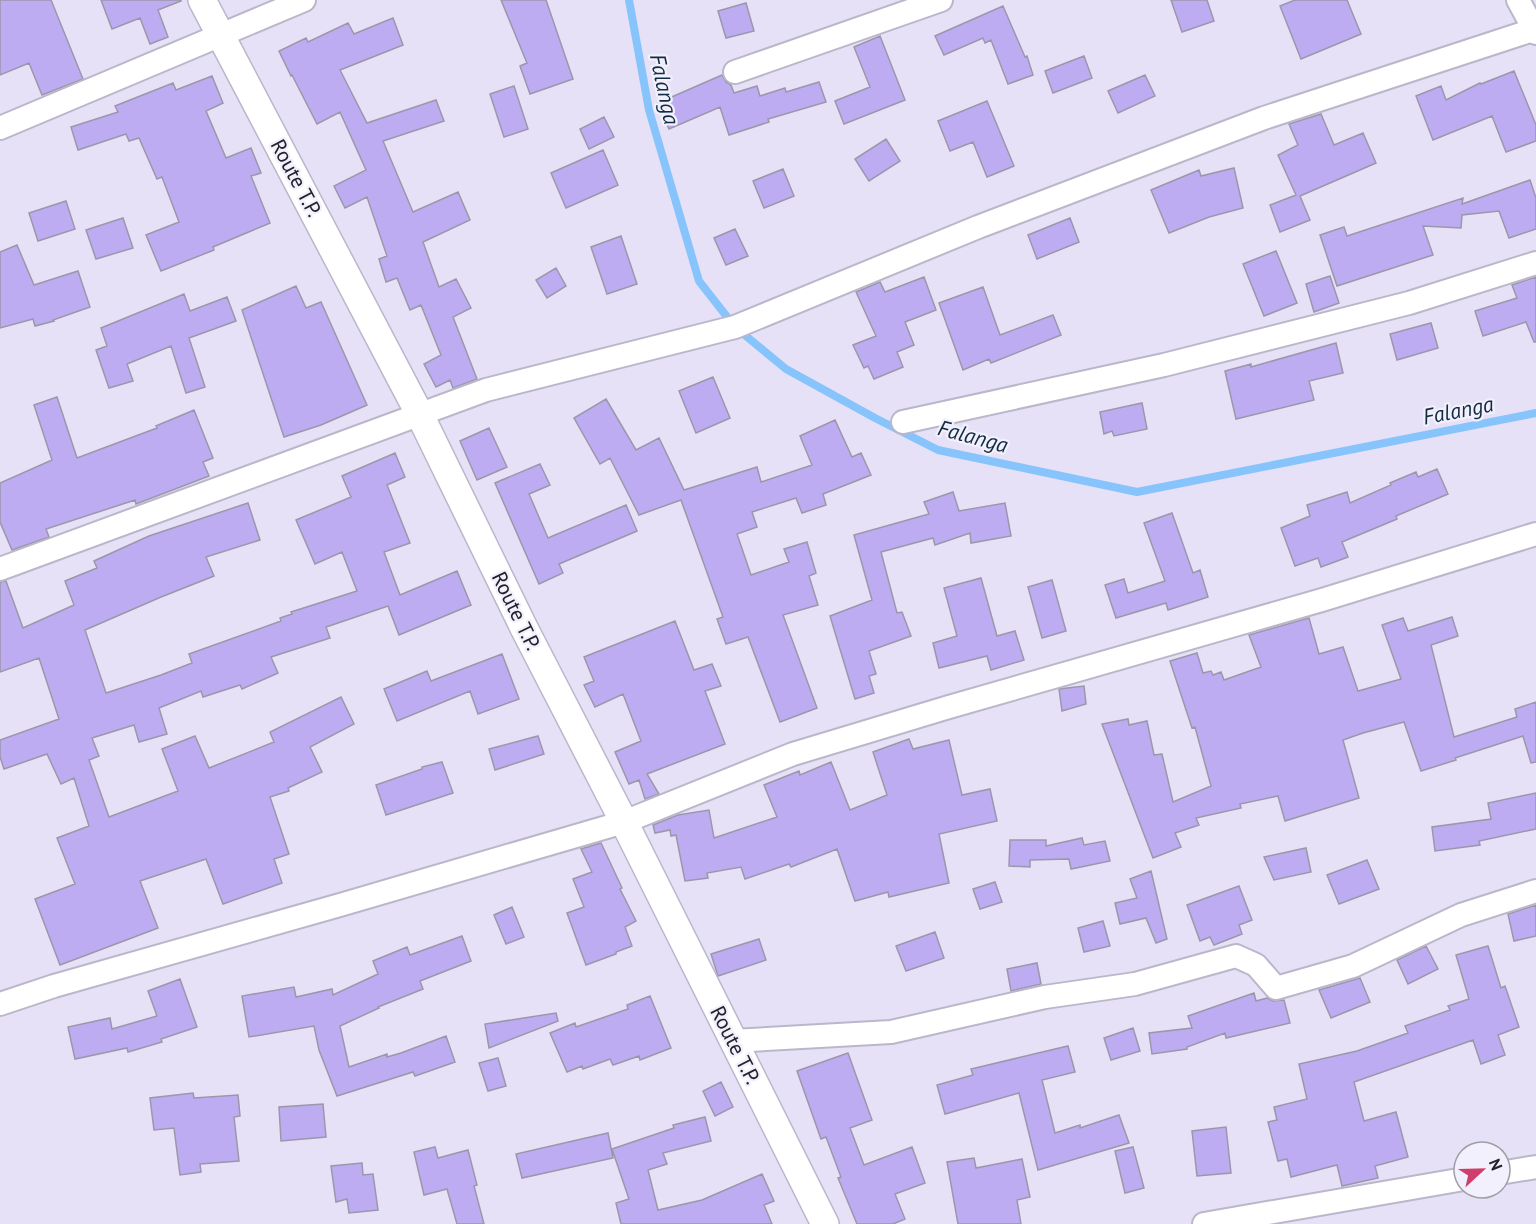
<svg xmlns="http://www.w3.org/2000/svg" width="1536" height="1224" font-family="'PT Sans',sans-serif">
  <rect width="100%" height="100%" fill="#e6e1f6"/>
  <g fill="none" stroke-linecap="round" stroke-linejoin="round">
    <!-- stream -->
    <path stroke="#87c4fb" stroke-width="8" d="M629,0L649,110L699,281L735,327L786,369L875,418L938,450L1137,492L1536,413"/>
  </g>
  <!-- building -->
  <path fill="#beacf2" stroke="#9b97ab" stroke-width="1.5" d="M0,0H51L83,79L42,95L29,63L0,75Z
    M101,0H181V1L158,10L168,37L150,44L140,18L112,29Z
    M501,0H546L573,79L530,94L520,66L527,63Z
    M1171,0H1207L1214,21L1182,32Z
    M1295,0H1347L1361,34L1301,59L1280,6Z
    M746,3L754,31L726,38L718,11Z
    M1003,6L1025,57L1027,56L1033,75L1008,84L991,40L985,43L983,38L944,55L935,36Z
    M393,18L403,45L340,70L367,123L436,100L444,121L383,141L413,212L458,192L470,220L423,242L439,287L456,279L471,308L453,317L477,379L453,388L450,380L436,387L424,364L441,355L421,305L410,310L397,278L386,282L379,259L387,256L367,197L345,208L334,186L366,170L340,112L317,124L292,75L291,76L279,51L306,38L308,42L348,23L354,34Z
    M880,36L905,100L844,124L835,101L870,87L854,47Z
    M1084,56L1092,78L1053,93L1045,71Z
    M1514,71L1536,125V141L1506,152L1492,116L1433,140L1416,96L1441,86L1446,100L1480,83L1481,84Z
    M722,75L726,82L731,85L734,93L757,86L760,96L785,88L786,92L819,82L826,102L768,119L769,122L729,135L720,107L669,129L658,103Z
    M1145,75L1155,96L1118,113L1108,91Z
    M212,76L223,103L206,111L226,158L251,148L261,173L251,176L270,223L213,247L214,250L161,271L146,235L179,222L162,177L157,179L139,138L129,141L126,134L78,150L71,127L118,112L115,106L173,83L176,90Z
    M514,86L528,129L504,137L490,94Z
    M987,101L1014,166L987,177L973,142L950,151L938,121Z
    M1321,114L1334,145L1363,133L1376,163L1300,196L1310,220L1280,232L1270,205L1296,195L1278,155L1298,145L1289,124Z
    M604,117L614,137L589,149L580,129Z
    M886,139L900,161L869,181L855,159Z
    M603,150L618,185L566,208L551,173Z
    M1234,168L1243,208L1209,217L1169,233L1151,190L1199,170L1201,176Z
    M783,169L794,196L764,208L753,181Z
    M1530,180L1536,198V229L1509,238L1499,211L1462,215L1461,228L1423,226L1433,255L1337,286L1320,235L1344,227L1347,236L1463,198L1462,204Z
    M66,201L75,229L38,241L29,213Z
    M123,218L133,248L96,259L86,230Z
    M1070,218L1079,242L1037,259L1028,235Z
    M735,229L748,256L726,265L714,238Z
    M621,236L637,284L607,294L591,247Z
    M17,245L34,285L78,271L90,307L53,320L54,321L35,326L33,319L0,328V252Z
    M1276,251L1297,303L1264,316L1243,264Z
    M556,268L566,286L547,298L536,280Z
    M1330,276L1339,303L1314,312L1306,284Z
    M924,277L936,310L905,322L914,345L897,352L903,367L874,379L868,366L864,368L853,345L876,336L856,292L880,282L885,292Z
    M1536,277V342H1534L1526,322L1483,336L1475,311L1517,298L1512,285Z
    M296,286L306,308L321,302L367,405L321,425L284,437L242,310Z
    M983,287L1000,335L1053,315L1061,335L991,363L989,359L963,370L939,303Z
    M184,294L190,311L227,297L236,321L189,338L205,387L186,393L171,346L127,364L133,381L109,388L96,350L107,346L101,328Z
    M1431,323L1438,348L1397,360L1390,334Z
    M1336,343L1343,373L1309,381L1314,400L1236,419L1225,371L1251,364V367Z
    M713,377L730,418L696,433L679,391Z
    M57,397L77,458L157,428L156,426L194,410L213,458L203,462L209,476L136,504L135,500L46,529L49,537L12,550L0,522V483L52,460L34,405Z
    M606,399L636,450L659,438L684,490L757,467L761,482L812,465L800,436L835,420L852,457L861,453L871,475L823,494L826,505L802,513L796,498L752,512L757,527L737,534L751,575L789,562L784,549L807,542L816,573L809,576L818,605L783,615L817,708L780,722L748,637L726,644L717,619L723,617L681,500L639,515L610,458L600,464L574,418Z
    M1142,403L1147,429L1114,436L1112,431L1104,434L1100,412Z
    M489,428L507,467L477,480L460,441Z
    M395,453L405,477L387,485L410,543L384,552L400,595L457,571L471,605L399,635L388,606L338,623L326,627L330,638L271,657L278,673L242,689L240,685L203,697L201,691L159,708L167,734L139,742L134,725L92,738L99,756L89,760L109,817L178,791L162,749L195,736L209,768L274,742L270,732L341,697L354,724L310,747L322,772L288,788L289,791L270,797L289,854L274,859L282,883L223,904L206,859L140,881L158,928L60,965L35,899L75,884L57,838L89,826L74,778L61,784L47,754L4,769L0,757V740L59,719L39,658L0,672V582L6,581L23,628L74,605L65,581L97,568L94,561L149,536L248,503L260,540L206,557L214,576L161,597L85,630L106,693L161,675L192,663L189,654L281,621L280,618L292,614L291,612L357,591L342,552L315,564L296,520L351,497L342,476Z
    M540,464L550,485L529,494L548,538L626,505L637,531L559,564L563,573L539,584L495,483Z
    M1437,469L1448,494L1396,516L1397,519L1342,542L1348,557L1321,567L1318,558L1295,566L1281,528L1310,516L1307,505L1347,492L1350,503L1391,485L1390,483L1416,472L1418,477Z
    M953,492L959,511L1005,503L1011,536L971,543L970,533L935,545L933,538L881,552L897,613L902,612L911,636L869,651L876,674L869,676L874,693L855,699L830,616L872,600L854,535L929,514L924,502Z
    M1172,513L1193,573L1200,570L1208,597L1168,610L1166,603L1116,618L1105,585L1124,579L1128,593L1165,581L1144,523Z
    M981,578L997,636L1015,631L1024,660L991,670L987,656L939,668L933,643L957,636L944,588Z
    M1052,580L1066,631L1042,638L1028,587Z
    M1452,617L1458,636L1431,645L1454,737L1517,717L1515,709L1536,702V762L1531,763L1523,736L1455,758L1456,760L1421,771L1404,722L1363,733L1343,740L1359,798L1285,821L1278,796L1240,804L1241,808L1196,818L1199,825L1175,833L1181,847L1153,858L1102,724L1128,719L1129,725L1147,721L1154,755L1162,754L1173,802L1211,786L1195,727L1192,728L1170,661L1197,653L1203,673L1211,671L1213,675L1221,672L1224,680L1261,667L1249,635L1309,618L1319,654L1343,647L1358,691L1401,679L1382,625L1403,618L1408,631Z
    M675,621L694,670L712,664L721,686L705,691L725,744L647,774L659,794L645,799L639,780L629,784L615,752L641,741L623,694L595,707L584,685L594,681L584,657Z
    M502,654L519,699L478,714L470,691L397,721L384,689L427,671L431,681Z
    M1084,686L1086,704L1062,711L1059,689Z
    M538,736L544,754L495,770L489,749Z
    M909,739L913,749L949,740L962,795L990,789L997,821L939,834L949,883L889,897L888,892L855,901L837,849L791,867L789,864L745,879L741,867L707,873L708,878L685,881L676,835L671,836L670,830L655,833L653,825L678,815L709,810L714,838L777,817L764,785L799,771L800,775L831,762L850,810L887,795L873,752Z
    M442,762L453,793L386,815L376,785L422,769V767Z
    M1536,793V829L1479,841L1480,845L1435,851L1432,827L1491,819L1488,803Z
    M1082,838L1084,845L1105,841L1110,861L1071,869L1069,859L1030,860V867L1009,866L1010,840H1046V846Z
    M601,843L622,888L620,889L636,921L625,927L632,946L616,952V954L586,965L567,913L584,907L573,879L592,872L581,849Z
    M1306,848L1311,872L1274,880L1264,857Z
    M1367,860L1379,889L1339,904L1327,875Z
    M1151,871L1167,939L1156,943L1146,918L1120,924L1115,903L1137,898L1130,879Z
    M995,882L1002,902L980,909L973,889Z
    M1239,886L1252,920L1239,925L1242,934L1214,945L1210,937L1200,941L1187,905Z
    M1536,905V936L1514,941L1508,914Z
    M512,907L524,937L506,944L494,915Z
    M1103,921L1110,946L1084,952L1078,928Z
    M935,932L944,958L906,971L896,946Z
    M462,936L471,961L420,981L423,989L378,1007L379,1008L340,1026L349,1067L387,1054V1057L401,1053L446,1036L455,1062L415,1076L413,1072L337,1096L319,1050L314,1026L249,1037L242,996L294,987L296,997L332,989L333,995L378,974L373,961L407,947L410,955Z
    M759,939L766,960L718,976L711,954Z
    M1426,946L1438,969L1408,984L1397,960Z
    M1488,946L1501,988L1505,986L1519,1027L1498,1035L1505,1055L1481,1064L1473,1040L1354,1082L1364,1121L1396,1112L1408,1157L1375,1166L1378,1178L1342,1186L1337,1165L1291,1177L1287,1159L1278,1161L1268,1122L1277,1120L1274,1107L1307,1099L1299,1064L1357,1051L1408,1033L1405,1026L1450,1010L1448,1006L1469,999L1456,955Z
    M1037,963L1041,984L1011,991L1007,969Z
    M1360,978L1370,1002L1331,1018L1319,990Z
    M180,979L197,1027L161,1039L162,1042L128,1052L127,1048L75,1059L68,1027L110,1018L112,1029L157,1016L148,991Z
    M1254,993L1256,1001L1267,998L1273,1001L1284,1000L1290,1023L1226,1038L1225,1033L1187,1047V1049L1152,1054L1149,1033L1192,1028L1188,1016Z
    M650,996L671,1048L640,1060L639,1056L613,1065L610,1059L583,1069L582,1066L567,1072L550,1033L575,1023L576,1027L628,1009L627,1005Z
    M556,1013L558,1021L489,1048L485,1024Z
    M1133,1028L1140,1051L1111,1060L1104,1038Z
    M1068,1046L1075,1072L1042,1080L1055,1133L1080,1125V1128L1119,1115L1129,1143L1038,1170L1019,1093L945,1114L937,1085L973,1075L971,1069Z
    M848,1053L872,1120L850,1128L864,1165L912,1147L925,1183L895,1194L905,1219L893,1224H857L838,1178L841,1177L826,1137L821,1139L797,1071Z
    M498,1058L506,1086L488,1091L479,1063Z
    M721,1082L733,1107L715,1116L703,1091Z
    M193,1093L194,1098L238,1095L240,1116L234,1117L239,1161L200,1164L201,1172L180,1175L174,1128L154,1130L150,1098Z
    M323,1104L326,1137L281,1141L279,1107Z
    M705,1117L711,1141L663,1153L667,1164L648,1170L658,1210L702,1200L762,1174L774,1201L764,1205L772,1224H621L616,1203L629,1199L612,1149L674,1128L673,1125Z
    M1226,1127L1231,1173L1197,1176L1192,1131Z
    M608,1133L613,1158L522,1178L516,1154Z
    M435,1147L438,1158L468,1150L477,1185L474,1186L484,1224H457L447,1189L424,1195L414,1152Z
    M1133,1147L1144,1188L1125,1193L1115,1151Z
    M974,1158L976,1168L1022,1159L1030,1197L1017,1200L1021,1224H958L947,1162Z
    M362,1163L363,1175L373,1174L378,1210L349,1213L347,1199L336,1202L331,1166Z"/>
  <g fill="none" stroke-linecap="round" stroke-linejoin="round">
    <defs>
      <path id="minor" d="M1518,0L1536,33
        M735,72L941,0
        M0,128L304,0
        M903,422L1164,365L1409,303L1536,263
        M0,569L486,390L735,327L978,227L1264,118L1536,29
        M0,1004L54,986L340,905L624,822L793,754L949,707L1322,600L1536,534
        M732,1041L891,1032L1045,997L1135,984L1236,956L1256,965L1276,988L1353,966L1461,915L1536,891
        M1500,1173L1536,1167
        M1204,1224L1464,1179"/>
      <path id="tertiary" d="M202,0L420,415L524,628L624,822L825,1224"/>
    </defs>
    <!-- minor casing -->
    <use href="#minor" stroke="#bbb7cb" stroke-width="26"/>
    <!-- tertiary casing -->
    <use href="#tertiary" stroke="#bbb7cb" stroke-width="30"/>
    <!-- minor -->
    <use href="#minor" stroke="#fff" stroke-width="22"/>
    <!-- tertiary -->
    <use href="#tertiary" stroke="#fff" stroke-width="27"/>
  </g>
  <g text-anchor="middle" stroke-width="4.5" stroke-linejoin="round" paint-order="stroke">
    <!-- street labels -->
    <g font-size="21" fill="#232129" stroke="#f2f0fc">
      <text transform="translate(296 178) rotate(62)" y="7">Route T.P.</text>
      <text transform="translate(516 611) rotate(64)" y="7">Route T.P.</text>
      <text transform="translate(735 1045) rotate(63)" y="7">Route T.P.</text>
    </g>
    <!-- water labels -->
    <g font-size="22" font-style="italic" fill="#112b41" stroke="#f2f0fc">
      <text transform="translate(665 89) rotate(78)" y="8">Falanga</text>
      <text transform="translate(1458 410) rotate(-11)" y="8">Falanga</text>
      <text transform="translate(973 436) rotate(15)" y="8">Falanga</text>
    </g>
  </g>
  <!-- north arrow -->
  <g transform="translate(1482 1170) rotate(68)"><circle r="28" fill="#f2f0fc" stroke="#9f9da8" stroke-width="1.5"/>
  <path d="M0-4.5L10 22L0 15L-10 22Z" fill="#ce406b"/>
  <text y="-9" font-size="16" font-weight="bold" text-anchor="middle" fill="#232129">N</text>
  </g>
</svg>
